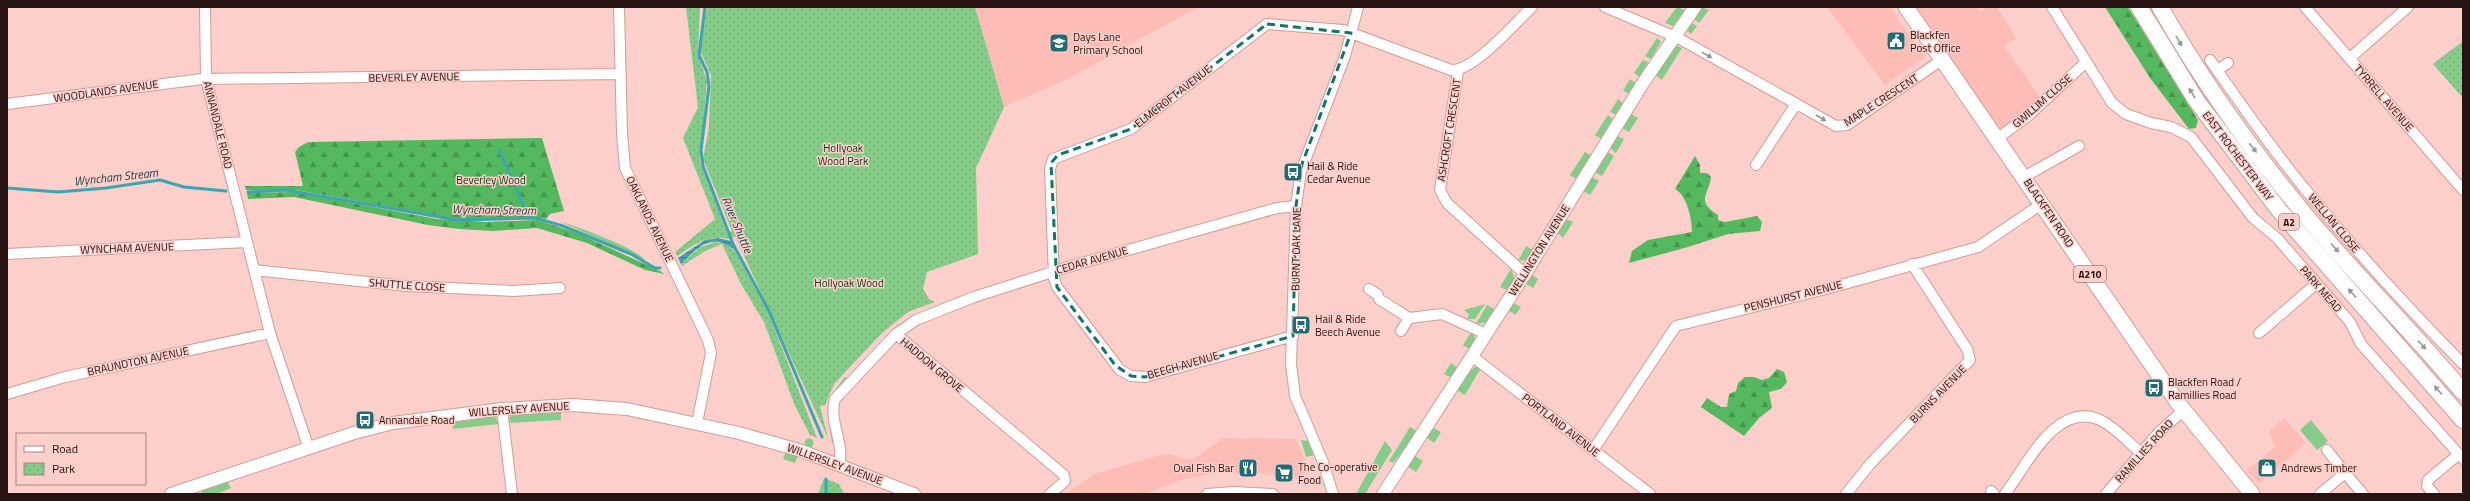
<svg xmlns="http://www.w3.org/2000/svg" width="2470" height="501" font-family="'Titillium Web',sans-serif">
  <defs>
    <pattern id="forest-firs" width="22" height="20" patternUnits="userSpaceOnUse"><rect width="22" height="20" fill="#54b95e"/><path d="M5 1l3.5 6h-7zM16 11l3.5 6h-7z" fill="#45954c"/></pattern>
    <pattern id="park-dots" width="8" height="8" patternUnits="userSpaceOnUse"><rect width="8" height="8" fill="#84cc88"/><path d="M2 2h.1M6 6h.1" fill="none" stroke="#72ae74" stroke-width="1.8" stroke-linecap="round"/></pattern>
    <pattern id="water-rules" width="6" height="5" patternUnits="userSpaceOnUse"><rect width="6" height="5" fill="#3ba5b1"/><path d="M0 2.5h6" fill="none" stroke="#31858f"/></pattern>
  </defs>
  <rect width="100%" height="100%" fill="#fccfca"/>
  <!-- built -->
  <path fill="#fdbdb6" d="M975,7H1198L1068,79L1004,107Z
    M1827,7H1890L1925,57L1885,85Z
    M1913,7H1978L1981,11L1986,7H1997L2016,38L2004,46L2040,97L2000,134Z
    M2284,418L2306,443L2259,484L2247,470L2275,447L2269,431Z
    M1223,438L1296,439L1307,465L1305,472L1298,479L1252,472L1218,473L1184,479L1144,494H1066L1094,474L1157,456L1169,454L1188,460L1197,457Z"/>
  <!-- grass -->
  <path fill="#84cc88" d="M1677,7L1685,10L1673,26L1665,23Z
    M1701,7L1709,10L1699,23L1693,18Z
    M1690,22L1697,26L1691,34L1686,30Z
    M1657,38L1661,41L1651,59L1645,56Z
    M1675,45L1682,48L1662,80L1655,75Z
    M1643,60L1648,62L1640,77L1634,73Z
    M1630,79L1637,84L1631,94L1623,91Z
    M1618,99L1624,104L1617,115L1610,112Z
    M1631,114L1638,118L1629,132L1622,128Z
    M1608,115L1614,120L1602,139L1595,135Z
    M1617,136L1624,139L1616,153L1610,148Z
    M1585,152L1592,156L1577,179L1570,175Z
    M1607,152L1614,156L1602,176L1595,172Z
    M1592,177L1599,181L1590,195L1583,191Z
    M1565,219L1573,222L1563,238L1557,232Z
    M559,221C578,227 634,247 645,260Z
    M1526,246L1533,250L1526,260L1518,261Z
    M1511,269L1515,279L1507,290L1500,287Z
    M1531,274L1538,279L1533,288L1525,283Z
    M1513,303L1521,307L1515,315L1509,310Z
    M1485,304L1475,319H1467L1469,314L1464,310Z
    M1487,305L1496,310L1487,322L1476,324Z
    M1472,331L1475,338L1470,349L1463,345Z
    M1451,363L1458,368L1452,378L1444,374Z
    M1475,367L1481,368L1465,395L1457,390L1469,372Z
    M845,377L847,378L833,395L835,443H832C828,412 823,403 845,377Z
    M561,411V420L508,423V419L514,413Z
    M490,415L496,418L499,424L453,429L452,420Z
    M2311,420L2328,441L2317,450L2300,430Z
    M1410,427L1418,432L1393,463L1389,461Z
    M1434,428L1441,432L1434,443L1427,438Z
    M804.5 443a4.5 4.5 0 1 1 9 0a4.5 4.5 0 1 1-9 0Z
    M1301,440L1308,441L1314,455L1306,457Z
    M1385,441L1392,450L1365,494H1356Z
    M786,451L798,455L795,463L783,459Z
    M1415,456L1423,461L1416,472L1408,467Z
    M227,481L231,488L216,494H201L203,488Z"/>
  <!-- forest -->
  <path fill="url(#forest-firs)" d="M2105,7H2128L2198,120L2196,128L2189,129L2150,78Z
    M542,138L564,211L550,214L546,219L535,217L493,220L456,219L296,190H246L245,186H303L295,152L299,147L308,142Z
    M1695,156L1700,165V173H1707L1711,177C1709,195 1695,201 1718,215V220L1725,222L1757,216L1762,222L1760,231L1728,234L1688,247L1629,263L1632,251L1648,240L1692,232C1692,218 1687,196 1675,189Z
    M294,192L437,219L487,222L537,220L577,233L662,272L664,274L645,270L587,243L537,228L493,231L459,229L428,225L294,197L248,199L247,193Z
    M1777,369L1784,372L1787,382L1781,389L1769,392L1772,408L1759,418L1744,436L1701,407L1707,398L1721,407H1727L1729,394L1736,391L1738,383L1745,377H1754L1762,380L1769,378Z"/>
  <!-- park -->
  <path fill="url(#park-dots)" d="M686,7H700L698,54L707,81L700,161L727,233L732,231L703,159L709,127L711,75L700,50L707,7H975L1004,107L976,168L978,254L927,272L923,289L929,299L935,302L908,312L882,333L834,384L825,405L820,406L828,438L735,236L730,239C706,234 696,244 677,256L675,252L715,219L683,138L698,107Z
    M2463,41V98L2433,64Z
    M715,242L726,244L735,251L768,312L817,438L810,435L795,406L764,322L741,284L722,244L705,251L682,266L681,264L701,247Z
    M824,478L839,484L844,494H818Z"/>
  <!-- water -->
  <path fill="url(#water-rules)" d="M718,238L731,241L735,250C711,232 699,247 681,264L678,258L705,240Z"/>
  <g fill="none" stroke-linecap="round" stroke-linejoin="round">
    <!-- stream -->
    <path stroke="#3ba5b1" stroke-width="3" d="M705,7L699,55L707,72L709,86L701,150L703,166L733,244L769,311L822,437
      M499,150L529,218
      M7,188L58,192L106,188L160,180L184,187L226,191
      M248,192L286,190L457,220L535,218L563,226L631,254L655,268H660
      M826,494V479"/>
    <defs>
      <path id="minor" d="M205,7L206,79L270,333L309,449
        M619,7L622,133L625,168L708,340L711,353L697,423
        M1605,7L1678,38L1836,126L1847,125L1943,59
        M2052,7L2112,103L2126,114L2151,123L2171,127L2191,137L2253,218L2277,238L2350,322L2361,344L2463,459
        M2305,7L2463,190
        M2350,58L2408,7
        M2210,60C2241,104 2271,148 2305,189C2355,250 2408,308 2463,364
        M2218,70L2228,63
        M1458,71L1440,190L1447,203L1525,274
        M7,104L202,79L621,74
        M1998,138L2028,116L2085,63
        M1756,165L1796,104
        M2024,177L2079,146
        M7,254L247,242
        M254,270L406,286L513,291L560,288
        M1369,289L1378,295L1379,299L1409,318
        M1401,331L1409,318L1442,314L1486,334
        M2259,333L2316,284
        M896,334L916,320L974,297L1068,267L1277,208L1296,206
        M1293,336L1145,377L1131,376L1120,370L1057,287L1054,278L1050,169L1053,159L1131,129L1267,24L1343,30L1451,70C1473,72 1515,23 1532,7
        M1472,356L1650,494
        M7,394L65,377L270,333
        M502,409L512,494
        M1593,450L1676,326L1826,289L1978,247L2043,203
        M839,465C845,443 828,421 835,399L896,334L1064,475L1065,481L1050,494
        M2345,473L2363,494
        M1991,491L1994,494
        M1207,494L1234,492L1273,494
        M1333,494L1323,462L1295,396L1291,364L1296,206L1301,171L1345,56L1358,7
        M1846,494L1871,463L1970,360L1967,349L1912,264
        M2005,494C2026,467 2056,400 2100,420C2115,427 2128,442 2141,453
        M2106,494L2159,432L2184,410
        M2320,494L2345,473L2327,450
        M2434,494L2427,486L2428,480L2459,454"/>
      <path id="tertiary" d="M171,494L354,433L393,423L502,409L572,405L627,409L739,433L802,451L914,494
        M1383,494L1525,274L1643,83L1695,7"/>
      <path id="primary" d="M1906,7L2178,403L2252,494"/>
      <path id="trunk" d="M2139,7L2196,100L2279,210L2463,420
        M2160,7C2201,79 2249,147 2302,211C2353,273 2411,330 2463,392"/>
    </defs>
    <!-- minor casing -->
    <use href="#minor" stroke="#d19c97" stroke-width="12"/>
    <!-- tertiary casing -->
    <use href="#tertiary" stroke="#d19c97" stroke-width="14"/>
    <!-- primary casing -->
    <use href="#primary" stroke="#d19c97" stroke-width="17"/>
    <!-- trunk casing -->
    <use href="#trunk" stroke="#d19c97" stroke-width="18"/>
    <!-- minor -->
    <use href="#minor" stroke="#fff" stroke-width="10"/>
    <!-- tertiary -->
    <use href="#tertiary" stroke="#fff" stroke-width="12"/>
    <!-- primary -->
    <use href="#primary" stroke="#fff" stroke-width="15"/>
    <!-- trunk -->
    <use href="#trunk" stroke="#fff" stroke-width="16"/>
  </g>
  <!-- one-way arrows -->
  <defs><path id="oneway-solid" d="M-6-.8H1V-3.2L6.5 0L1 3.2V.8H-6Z"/></defs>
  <g fill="#9d9494">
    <use href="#oneway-solid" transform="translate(2179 41) rotate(60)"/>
    <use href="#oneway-solid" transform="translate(1707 55) rotate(29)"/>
    <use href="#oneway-solid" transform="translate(2192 93) rotate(-122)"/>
    <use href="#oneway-solid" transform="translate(1821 118) rotate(30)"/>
    <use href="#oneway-solid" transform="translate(2253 148) rotate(52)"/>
    <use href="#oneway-solid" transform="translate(2335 248) rotate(48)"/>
    <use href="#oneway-solid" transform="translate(2352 293) rotate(-132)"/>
    <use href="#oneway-solid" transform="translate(2422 345) rotate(48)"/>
    <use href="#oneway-solid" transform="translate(2438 390) rotate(-132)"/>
  </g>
  <!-- marked area -->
  <path fill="none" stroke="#0f766e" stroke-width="3" stroke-dasharray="8 5" stroke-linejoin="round" d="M1267,24L1351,33L1302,164L1296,206L1293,336L1145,377L1131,376L1115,365L1057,287L1051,163L1058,155L1131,129Z"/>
  <!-- icons -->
  <defs>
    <symbol id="civic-square" viewBox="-11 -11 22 22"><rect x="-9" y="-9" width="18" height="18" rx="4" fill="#216c74" stroke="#fccfca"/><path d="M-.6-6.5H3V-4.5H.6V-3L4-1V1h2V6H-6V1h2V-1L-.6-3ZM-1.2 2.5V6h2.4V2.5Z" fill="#fff"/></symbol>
    <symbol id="school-square" viewBox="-11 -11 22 22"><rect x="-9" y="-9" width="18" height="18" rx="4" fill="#216c74" stroke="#fccfca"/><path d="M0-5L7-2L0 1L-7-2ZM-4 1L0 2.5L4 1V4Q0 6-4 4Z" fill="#fff"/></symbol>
    <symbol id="bus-square" viewBox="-11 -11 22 22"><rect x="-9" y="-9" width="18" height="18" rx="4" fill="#216c74" stroke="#fccfca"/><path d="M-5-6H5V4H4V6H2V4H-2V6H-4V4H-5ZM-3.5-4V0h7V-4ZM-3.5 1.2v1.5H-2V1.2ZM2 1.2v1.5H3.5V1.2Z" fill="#fff"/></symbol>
    <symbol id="restaurant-square" viewBox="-11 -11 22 22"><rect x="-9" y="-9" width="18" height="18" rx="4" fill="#216c74" stroke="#fccfca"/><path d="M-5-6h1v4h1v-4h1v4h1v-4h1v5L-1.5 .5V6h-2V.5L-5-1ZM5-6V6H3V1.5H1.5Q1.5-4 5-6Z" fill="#fff"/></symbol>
    <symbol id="shop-square" viewBox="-11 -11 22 22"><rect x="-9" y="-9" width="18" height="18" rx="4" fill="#216c74" stroke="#fccfca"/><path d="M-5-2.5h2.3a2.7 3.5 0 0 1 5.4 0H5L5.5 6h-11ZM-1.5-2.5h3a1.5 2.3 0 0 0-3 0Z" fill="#fff"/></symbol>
    <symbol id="supermarket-square" viewBox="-11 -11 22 22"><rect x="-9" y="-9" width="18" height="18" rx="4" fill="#216c74" stroke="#fccfca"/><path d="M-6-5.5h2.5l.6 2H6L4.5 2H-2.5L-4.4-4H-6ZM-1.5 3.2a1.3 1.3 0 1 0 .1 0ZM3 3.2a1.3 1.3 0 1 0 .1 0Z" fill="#fff"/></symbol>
  </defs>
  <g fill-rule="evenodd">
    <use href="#civic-square" x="1885" y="30" width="22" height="22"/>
    <use href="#school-square" x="1048" y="32" width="22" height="22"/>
    <use href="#bus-square" x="1282" y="161" width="22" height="22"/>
    <use href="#bus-square" x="1290" y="314" width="22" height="22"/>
    <use href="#bus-square" x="2143" y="377" width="22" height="22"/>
    <use href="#bus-square" x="354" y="409" width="22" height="22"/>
    <use href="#restaurant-square" x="1237" y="457" width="22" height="22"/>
    <use href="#shop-square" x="2256" y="457" width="22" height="22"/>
    <use href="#supermarket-square" x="1273" y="462" width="22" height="22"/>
  </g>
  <g text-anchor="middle" stroke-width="3" stroke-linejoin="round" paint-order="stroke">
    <!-- shield labels -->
    <g fill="#fccfca" stroke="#664b48" stroke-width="1">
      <rect x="2279" y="214" width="20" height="16" rx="3"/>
      <rect x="2074" y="266" width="32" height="16" rx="3"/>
    </g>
    <g font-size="10" font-weight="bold" fill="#251211">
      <text x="2289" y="226">A2</text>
      <text x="2090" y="278">A210</text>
    </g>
    <!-- poi labels -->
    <g font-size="11" fill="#251211" stroke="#fccfca" text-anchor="start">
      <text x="1910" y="39">Blackfen<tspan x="1910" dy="13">Post Office</tspan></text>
      <text x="1073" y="41">Days Lane<tspan x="1073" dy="13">Primary School</tspan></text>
      <text x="1307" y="170">Hail &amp; Ride<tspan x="1307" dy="13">Cedar Avenue</tspan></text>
      <text x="1315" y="323">Hail &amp; Ride<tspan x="1315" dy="13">Beech Avenue</tspan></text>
      <text x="2168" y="386">Blackfen Road /<tspan x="2168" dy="13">Ramillies Road</tspan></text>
      <text x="379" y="424">Annandale Road</text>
      <text x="1298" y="471">The Co-operative<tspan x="1298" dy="13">Food</tspan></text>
      <text x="1234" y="472" text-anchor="end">Oval Fish Bar</text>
      <text x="2281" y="472">Andrews Timber</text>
    </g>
    <!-- street labels -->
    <g font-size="11" fill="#251211" stroke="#fccfca">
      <text transform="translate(414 77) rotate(-1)" y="4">BEVERLEY AVENUE</text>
      <text transform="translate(106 91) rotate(-8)" y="4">WOODLANDS AVENUE</text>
      <text transform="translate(1173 96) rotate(-38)" y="4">ELMCROFT AVENUE</text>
      <text transform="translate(2384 98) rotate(49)" y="4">TYRRELL AVENUE</text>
      <text transform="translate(1881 100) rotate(-33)" y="4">MAPLE CRESCENT</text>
      <text transform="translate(2042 101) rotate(-41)" y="4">GWILLIM CLOSE</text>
      <text transform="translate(218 125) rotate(76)" y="4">ANNANDALE ROAD</text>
      <text transform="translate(1449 130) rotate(-81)" y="4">ASHCROFT CRESCENT</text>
      <text transform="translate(2238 156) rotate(53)" y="4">EAST ROCHESTER WAY</text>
      <text transform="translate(2049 213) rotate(56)" y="4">BLACKFEN ROAD</text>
      <text transform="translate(650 219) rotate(64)" y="4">OAKLANDS AVENUE</text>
      <text transform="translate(2334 223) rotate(50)" y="4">WELLAN CLOSE</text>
      <text transform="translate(127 248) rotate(-2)" y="4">WYNCHAM AVENUE</text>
      <text transform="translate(1296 249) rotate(-89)" y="4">BURNT OAK LANE</text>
      <text transform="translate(1539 250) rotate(-58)" y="4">WELLINGTON AVENUE</text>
      <text transform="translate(1092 260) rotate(-16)" y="4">CEDAR AVENUE</text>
      <text transform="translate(407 285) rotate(4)" y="4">SHUTTLE CLOSE</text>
      <text transform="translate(2321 289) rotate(49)" y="4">PARK MEAD</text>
      <text transform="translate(1793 296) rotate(-14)" y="4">PENSHURST AVENUE</text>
      <text transform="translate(138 361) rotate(-12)" y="4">BRAUNDTON AVENUE</text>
      <text transform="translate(932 365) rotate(40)" y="4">HADDON GROVE</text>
      <text transform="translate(1183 365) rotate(-16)" y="4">BEECH AVENUE</text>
      <text transform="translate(1938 394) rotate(-46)" y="4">BURNS AVENUE</text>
      <text transform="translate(519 409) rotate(-4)" y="4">WILLERSLEY AVENUE</text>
      <text transform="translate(1561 425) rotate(38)" y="4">PORTLAND AVENUE</text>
      <text transform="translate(2144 451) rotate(-48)" y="4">RAMILLIES ROAD</text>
      <text transform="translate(835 464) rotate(20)" y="4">WILLERSLEY AVENUE</text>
    </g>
    <!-- park labels -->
    <g font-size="11" fill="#0e3713" stroke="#fccfca">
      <text x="843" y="152">Hollyoak<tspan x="843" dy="13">Wood Park</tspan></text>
      <text x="491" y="184">Beverley Wood</text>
      <text x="849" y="287">Hollyoak Wood</text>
    </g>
    <!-- water labels -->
    <g font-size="12" font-style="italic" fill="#1d3d41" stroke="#fccfca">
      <text transform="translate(116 177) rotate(-6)" y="4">Wyncham Stream</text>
      <text transform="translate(494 210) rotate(1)" y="4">Wyncham Stream</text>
      <text transform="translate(737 225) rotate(67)" y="4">River Shuttle</text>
    </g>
  </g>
  <!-- border -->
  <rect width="2470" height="501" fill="none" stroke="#251211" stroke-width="16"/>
  <!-- legend -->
  <rect x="16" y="433" width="130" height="52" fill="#fccfca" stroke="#a68380"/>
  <rect x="24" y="446" width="20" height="6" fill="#ffffff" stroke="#a68380"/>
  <text x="52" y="453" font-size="12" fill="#251211">Road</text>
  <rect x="24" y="463" width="20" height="12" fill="url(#park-dots)" stroke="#a68380"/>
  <text x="52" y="473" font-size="12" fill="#251211">Park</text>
</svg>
